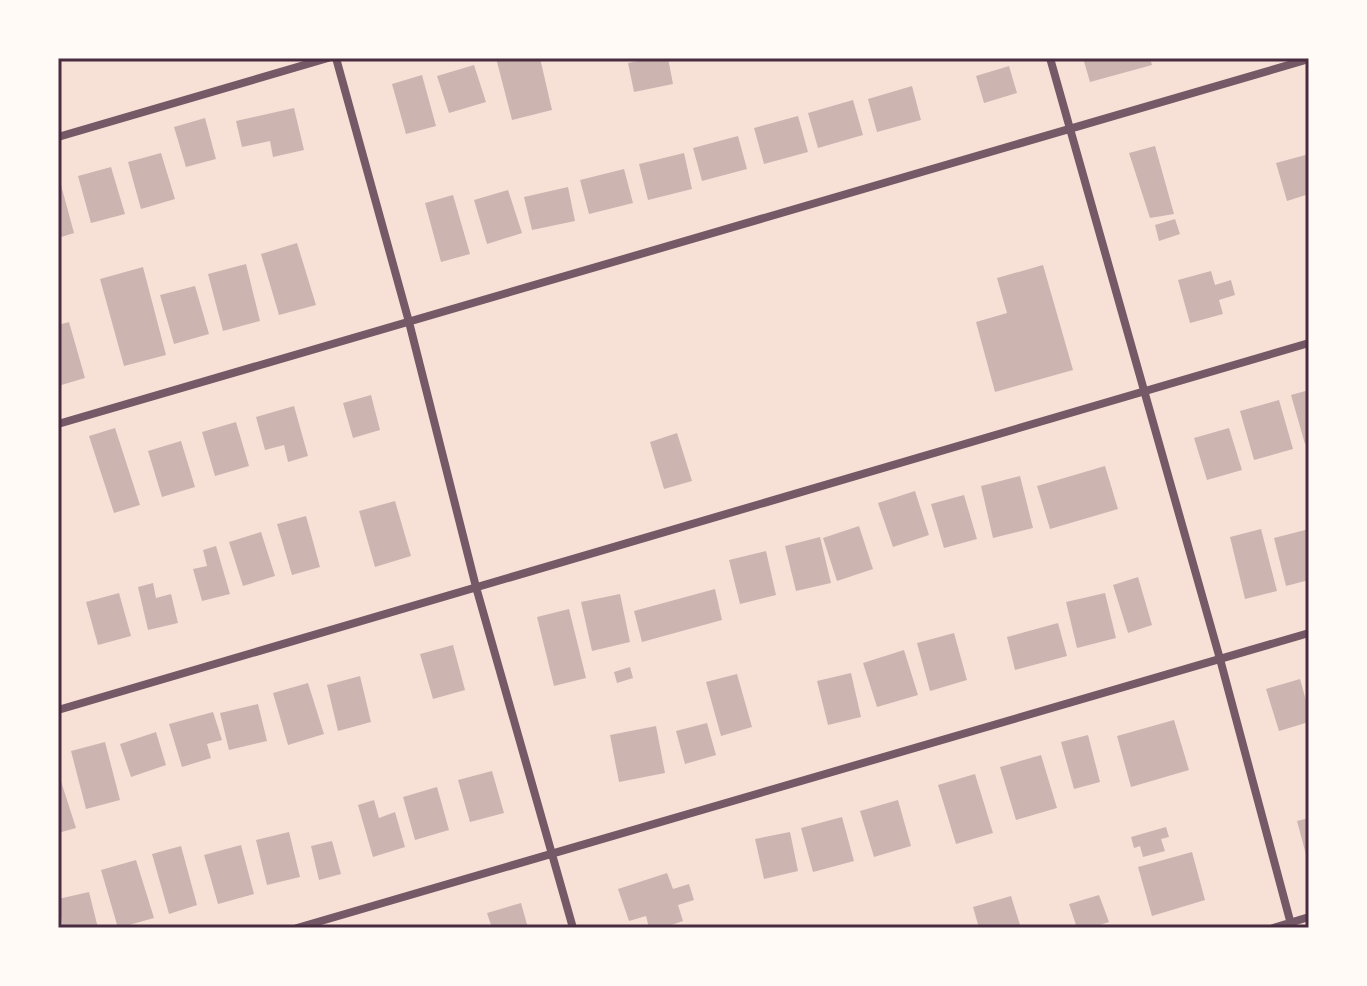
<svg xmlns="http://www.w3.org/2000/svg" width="1367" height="986" font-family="Karla,sans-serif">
  <rect width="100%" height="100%" fill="#f7e1d7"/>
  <!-- building -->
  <path fill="#ccb4b1" d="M496,58H540L552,110L512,120Z
    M654,58H668L673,84L634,92L628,63Z
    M1083,58H1150L1152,65L1090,82Z
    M474,65L486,102L449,113L437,76Z
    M1009,66L1017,93L984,103L976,76Z
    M422,75L436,126L406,134L392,84Z
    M912,86L921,120L877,132L868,99Z
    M853,100L863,135L818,148L808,113Z
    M294,108L304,150L273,157L270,141L242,147L236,121Z
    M798,116L808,152L764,164L754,128Z
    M205,118L216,159L186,167L174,127Z
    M738,136L747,169L702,181L693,148Z
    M1155,146L1174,214L1150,218L1129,153Z
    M161,153L175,199L141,209L128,162Z
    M684,153L692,189L648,200L639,164Z
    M1309,154V194L1287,201L1276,163Z
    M111,167L125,214L91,223L78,176Z
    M624,169L633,203L589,214L580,180Z
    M61,185L74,233L58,238V186Z
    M568,187L575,221L532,230L524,197Z
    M508,190L522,233L487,244L474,200Z
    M453,195L470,254L441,262L425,203Z
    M1175,219L1180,234L1159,241L1155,225Z
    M297,243L316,305L279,315L261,254Z
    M246,264L260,321L223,331L208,274Z
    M1043,265L1073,370L995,392L976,322L1007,313L997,278Z
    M143,267L166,355L124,366L100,279Z
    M1211,271L1215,285L1231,280L1235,295L1219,300L1223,314L1190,323L1178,280Z
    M195,286L209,334L174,344L160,295Z
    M69,322L85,378L58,386V325Z
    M1309,390V443L1305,444L1291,395Z
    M371,395L380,430L353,438L343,403Z
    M1279,400L1293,449L1254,460L1240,411Z
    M294,406L308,456L288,462L284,445L265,450L256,417Z
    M236,422L249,466L215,476L202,432Z
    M115,428L140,505L114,513L89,436Z
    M1229,428L1242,470L1207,480L1194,438Z
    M677,433L692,481L664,489L650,442Z
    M181,441L195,487L162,497L148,451Z
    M1105,466L1118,509L1050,529L1037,486Z
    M1020,476L1033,528L993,538L981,486Z
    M915,491L929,535L893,547L878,503Z
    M964,495L977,539L944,548L931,504Z
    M395,501L411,556L375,567L359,511Z
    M306,516L320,567L292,575L277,524Z
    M859,526L873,569L837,581L823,538Z
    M1261,529L1277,591L1245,599L1230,537Z
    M1309,529V580L1286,586L1274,538Z
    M261,532L275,576L243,586L229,542Z
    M820,537L831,583L796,591L785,546Z
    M216,546L230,594L202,601L193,569L207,566L203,550Z
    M766,551L776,595L740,604L729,560Z
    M1138,577L1152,625L1128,633L1113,585Z
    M153,583L156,598L171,594L178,623L148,630L138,587Z
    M715,589L722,620L642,642L634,611Z
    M119,593L131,636L98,645L86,602Z
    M1105,593L1116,638L1077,648L1066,602Z
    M620,594L630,642L592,651L581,602Z
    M569,609L586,678L554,686L537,617Z
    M1058,623L1067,656L1015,670L1007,637Z
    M954,633L967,680L930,691L917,643Z
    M453,645L465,690L433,699L420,654Z
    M904,650L918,695L877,707L863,663Z
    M630,667L633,678L617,683L614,672Z
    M851,673L861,717L828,725L817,681Z
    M737,674L752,727L721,736L706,682Z
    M360,676L371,722L338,731L327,685Z
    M1300,679L1309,711V722L1279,731L1266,689Z
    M308,683L324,734L288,745L273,693Z
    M258,704L267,741L229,750L220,713Z
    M213,712L222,740L207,744L211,758L182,767L169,724Z
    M1174,720L1189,770L1131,787L1117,736Z
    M707,723L716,755L685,764L676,731Z
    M656,726L665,773L619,782L610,735Z
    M156,732L166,765L131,777L120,744Z
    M1088,735L1100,782L1074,789L1061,742Z
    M105,742L120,800L86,809L71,751Z
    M1041,755L1057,808L1016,820L1000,767Z
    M492,771L504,813L470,822L458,780Z
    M58,772L76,828L58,833Z
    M975,774L993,833L956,844L938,785Z
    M437,787L449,830L415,840L403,797Z
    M374,800L379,818L395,812L405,847L373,857L358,805Z
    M898,800L911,846L874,857L860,811Z
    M842,817L854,861L813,872L801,828Z
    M1309,818V862H1308L1297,821Z
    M1166,827L1169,837L1161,839L1165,851L1143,857L1140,846L1134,848L1131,837Z
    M289,832L300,877L267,885L256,840Z
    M790,832L798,871L764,879L755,839Z
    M332,841L341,874L319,880L311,846Z
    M241,845L254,894L218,904L204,855Z
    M181,846L197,905L169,914L152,854Z
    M1192,852L1205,900L1152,916L1138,867Z
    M136,860L154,918L118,928L101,870Z
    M667,873L673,889L689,884L694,900L678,905L683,921L663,928H649L646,916L629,921L618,889Z
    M89,892L98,928H63L58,899Z
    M1099,895L1109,922L1090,928H1077L1069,904Z
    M1011,896L1021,928H979L973,907Z
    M521,903L528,928H492L487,913Z"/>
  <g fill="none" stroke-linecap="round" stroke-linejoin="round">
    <!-- minor -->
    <path stroke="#755966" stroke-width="8" d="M336,58L409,322L476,587L573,928
      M1050,58L1220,659L1292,928
      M58,137L328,58
      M58,424L1309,59
      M58,710L1309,343
      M297,928L1309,633
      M1273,928L1309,917"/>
  </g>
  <!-- border -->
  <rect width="1367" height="986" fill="none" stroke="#fffaf5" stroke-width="120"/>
  <rect x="60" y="60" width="1247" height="866" fill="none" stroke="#4a2c40" stroke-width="3"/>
</svg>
